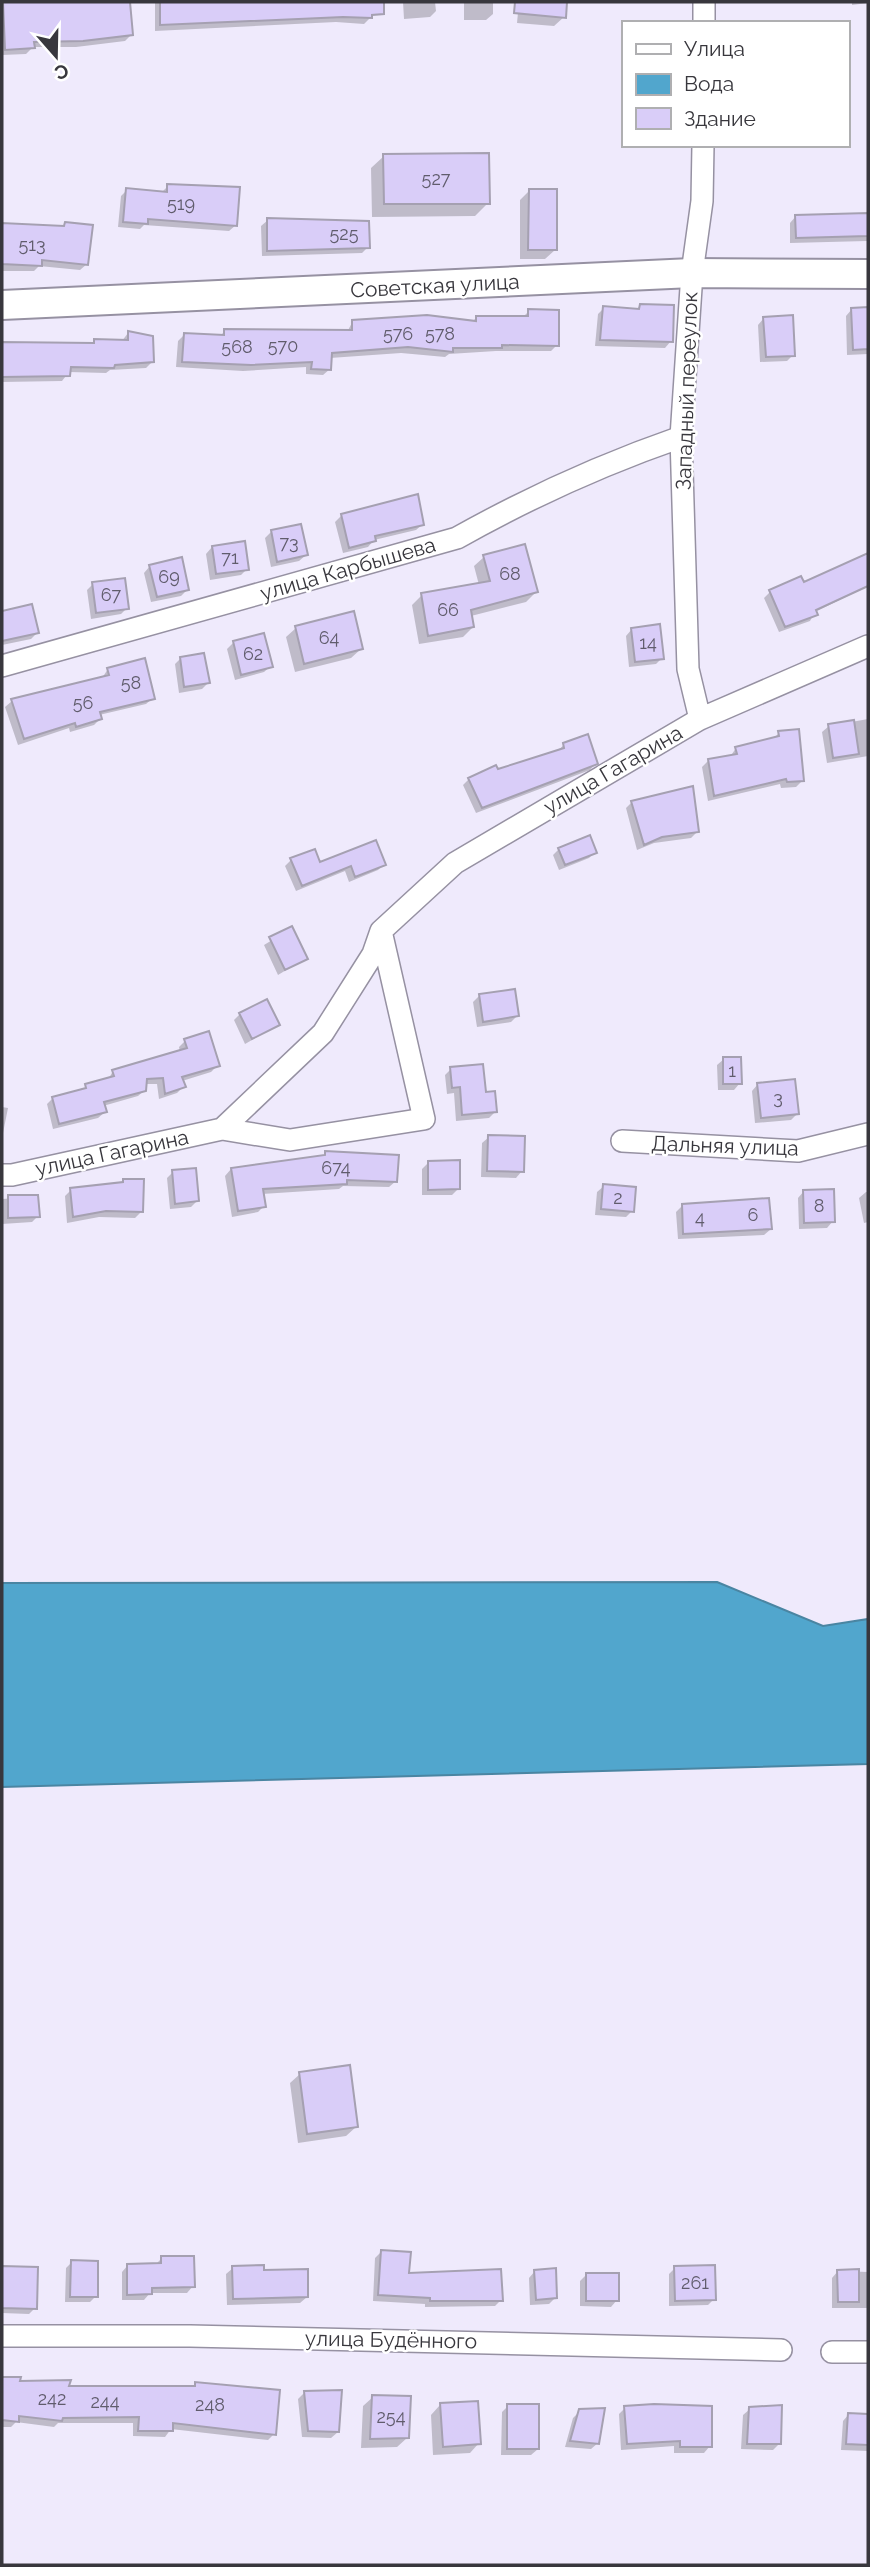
<svg xmlns="http://www.w3.org/2000/svg" width="870" height="2567" font-family="Raleway,sans-serif">
  <rect width="100%" height="100%" fill="#efeafc"/>
  <!-- water -->
  <path fill="#51a6cd" stroke="#4a85a2" stroke-width="2" d="M717,1582L823,1626L868,1619V1764L2,1787V1583Z"/>
  <!-- shadow -->
  <path fill="#0003" d="M26,2H129L131,35L125,41L76,47H33L26,54L2,55V6Z
    M155,2H370V18L364,24L336,22L155,31Z
    M403,2H435L436,11L430,17L404,19Z
    M464,2H493V14L486,20H464Z
    M519,2H565L564,17L554,26L517,23Z
    M852,2H868V3L852,5Z
    M384,156L488,203L475,216L372,217L371,168Z
    M168,186L236,225L229,231L144,225L140,229L118,227L121,196L127,190L161,193Z
    M529,191L555,250L545,259H520V200Z
    M868,214L867,241L790,243V223L796,216Z
    M268,220L368,247L362,253L262,256L261,226Z
    M2,223L91,227L87,264L80,270L39,266L34,271H2Z
    M640,306L671,341L665,348L595,346L598,314L604,308L636,311Z
    M852,309H868V354L847,355L846,316Z
    M529,311L557,345L551,351H496L449,354L445,357L401,353L330,358V369L323,375L306,374V367L243,371L176,367L178,341L185,334L219,337L225,331L347,332L353,321L472,322L477,317H523Z
    M764,318L793,355L787,361L760,362L758,325Z
    M128,333L152,362L146,368L110,370L106,373L69,372L62,381L2,382V344L90,345L94,341H122Z
    M416,496L423,524L416,530L374,540L368,547L343,553L335,522L341,516Z
    M271,532L306,555L299,561L271,567L265,538Z
    M212,547L247,569L241,575L210,580L206,554Z
    M868,554V586L815,612L810,621L779,632L764,598L770,592L803,584Z
    M484,557L536,592L526,602L471,616L473,627L463,637L419,644L412,605L422,595L479,585L474,566Z
    M150,566L188,589L181,596L151,602L144,573Z
    M93,584L127,608L121,614L91,619L87,590Z
    M31,606L37,633L31,639L2,645V613Z
    M296,628L361,649L351,658L295,672L286,637Z
    M632,629L662,658L656,664L629,667L626,636Z
    M263,636L271,666L264,672L235,680L227,649L233,643Z
    M181,658L208,683L202,689L179,693L175,664Z
    M108,669L153,698L146,704L99,715L100,719L94,725L70,732L69,728L18,745L5,707L12,701L102,678Z
    M868,719V756L827,763L822,732L829,726Z
    M779,733L802,781L796,787L781,788L780,784L708,801L702,767L709,760L730,757L736,748L773,739Z
    M564,745L596,763L590,770L476,813L463,785L469,779L557,751Z
    M632,802L697,832L691,838L654,843L637,850L626,808Z
    M559,849L595,852L589,858L559,870L553,855Z
    M291,860L319,865L384,864L378,870L349,882L345,871L296,891L285,866Z
    M292,928L306,958L278,975L264,945Z
    M479,996L517,1016L511,1022L477,1027L473,1002Z
    M240,1014L278,1025L245,1044L234,1020Z
    M185,1041L218,1065L211,1072L182,1081L184,1086L177,1093L159,1099L157,1084H145V1090L138,1096L103,1106L105,1112L98,1118L53,1129L47,1104L53,1098L108,1080L113,1071L180,1052L179,1047Z
    M724,1059L740,1083L734,1090H718L717,1065Z
    M451,1069L495,1112L489,1118L456,1121L454,1093L447,1094L445,1075Z
    M758,1084L797,1114L791,1120L755,1123L752,1091Z
    M2,1107L8,1108L2,1138Z
    M489,1137L522,1171L516,1178L481,1177L482,1143Z
    M326,1153L396,1181L389,1187L343,1186L339,1189L262,1194L264,1206L258,1212L232,1217L225,1176L231,1169L323,1157Z
    M428,1163L458,1189L452,1195H422V1169Z
    M173,1172L197,1201L191,1207L170,1209L167,1178Z
    M123,1180L141,1212L135,1218L99,1217L67,1223L65,1196L71,1190L119,1184Z
    M604,1186L632,1211L626,1217L595,1215L597,1192Z
    M804,1191L833,1221L827,1228L799,1229L798,1198Z
    M866,1192H868V1222L864,1223L859,1198Z
    M37,1197L38,1216L32,1222L2,1224V1199Z
    M682,1206L771,1229L764,1235L678,1239L676,1212Z
    M300,2074L356,2127L346,2136L298,2143L290,2083Z
    M382,2251L407,2274L501,2300L495,2306L425,2307V2304L373,2301L375,2258Z
    M162,2258L193,2286L187,2293H150L144,2300H122V2272L128,2265H155Z
    M72,2262L96,2296L90,2302H65L66,2268Z
    M2,2268L37,2269L35,2308L29,2314L2,2313Z
    M233,2268L262,2272L307,2297L300,2303L227,2305L226,2274Z
    M675,2268L714,2299L708,2305L669,2306V2274Z
    M535,2271L556,2297L549,2304L530,2305L529,2278Z
    M838,2271L868,2272V2308H832V2278Z
    M587,2274L617,2300L611,2307L580,2306V2281Z
    M2,2378L67,2388H192L196,2384L274,2434L268,2440L171,2429L165,2437L133,2436V2423H58L54,2427L16,2422L11,2427H2Z
    M304,2393L338,2432L331,2438L302,2437L298,2399Z
    M373,2397L407,2438L397,2447L361,2448L363,2406Z
    M440,2405L479,2443L470,2453L433,2455L431,2415Z
    M508,2406L538,2449L531,2455H501L502,2412Z
    M625,2408L710,2446L704,2453H674V2446L621,2450L619,2414Z
    M750,2409L779,2444L773,2450L741,2449L743,2415Z
    M580,2411L598,2443L591,2449L565,2447L573,2418Z
    M849,2414L868,2415V2451L841,2450L843,2421Z"/>
  <!-- building -->
  <path fill="#d9cdf8" stroke="#a5a0b1" stroke-width="2" d="M3,2H130L133,35L83,41L34,42L35,48L5,50Z
    M160,2H384V14L372,15V18L343,17L160,25Z
    M515,2H567L566,18L514,13Z
    M489,153L490,204H384L383,154Z
    M167,184L240,187L237,226L148,219V224L123,222L126,188L167,192Z
    M529,189H557V250H528Z
    M868,213V236L796,238L795,215Z
    M267,218L369,221L370,248L267,251Z
    M65,222L93,225L88,265L42,260V266L2,264V223L64,226Z
    M640,304L674,305L673,342L600,340L603,306L639,309Z
    M868,307V349L853,350L851,308Z
    M528,309L559,310V346L502,345V348H453V352L408,347L332,353L331,370L311,369L312,362L251,365L182,362L184,333L224,335V329L352,330V320L427,315L476,321V316H528Z
    M793,315L795,356L766,357L763,317Z
    M128,331L153,336L154,362L115,365L114,368L71,367L70,376L2,377V342L94,343V339L128,340Z
    M418,494L424,525L375,536L376,541L349,548L341,514Z
    M301,524L308,555L277,562L271,530Z
    M245,541L249,570L216,574L212,546Z
    M525,544L538,592L471,610L474,627L428,636L421,593L490,581L483,555Z
    M868,553V586L816,610L818,615L785,627L769,590L801,576L804,582Z
    M182,557L189,590L157,597L149,565Z
    M125,578L129,609L96,613L92,582Z
    M32,604L39,633L2,641V611Z
    M354,611L363,649L304,664L295,626Z
    M660,624L664,659L635,662L631,628Z
    M264,633L273,667L241,675L233,641Z
    M204,653L210,683L184,687L180,657Z
    M145,658L155,699L100,712L102,719L76,727L75,723L24,739L11,699L109,675L107,668Z
    M854,720L859,754L833,758L828,724Z
    M799,729L804,781L787,782L786,779L714,796L708,759L737,754L735,747L779,736L778,731Z
    M588,734L598,764L482,808L468,778L496,765L498,769L564,748L563,743Z
    M693,786L699,832L662,837L644,845L631,801Z
    M590,835L597,853L565,865L558,848Z
    M376,840L386,865L355,877L351,866L302,886L290,858L315,849L320,862Z
    M292,926L308,959L285,970L269,937Z
    M515,989L519,1016L483,1022L479,994Z
    M267,999L280,1025L252,1039L239,1013Z
    M209,1031L220,1066L182,1077L186,1087L165,1094L163,1078L147,1079L146,1091L104,1102L107,1112L59,1124L52,1097L86,1088L85,1084L114,1076L112,1070L187,1048L184,1039Z
    M723,1057H741L742,1084H723Z
    M483,1064L486,1092L495,1091L497,1112L462,1115L460,1087L452,1088L450,1067Z
    M795,1079L799,1114L761,1118L757,1083Z
    M488,1135L525,1136L524,1172L487,1171Z
    M325,1151L399,1155L397,1182L347,1180V1184L263,1189L266,1207L238,1211L231,1168L325,1155Z
    M460,1160V1189L428,1190V1161Z
    M196,1168L199,1201L175,1204L172,1170Z
    M123,1179H144L143,1212L106,1211L73,1217L70,1188L123,1182Z
    M603,1184L636,1187L634,1212L601,1209Z
    M834,1189L835,1222L804,1223L803,1190Z
    M8,1195H38L40,1217L8,1218Z
    M769,1198L772,1229L683,1234L682,1204Z
    M350,2065L358,2127L307,2134L299,2072Z
    M381,2250L411,2252L409,2273L501,2269L503,2301H430V2298L378,2295Z
    M161,2256H194L195,2287L152,2288V2294L127,2295V2264L161,2263Z
    M71,2260L98,2261V2297H70Z
    M264,2265V2270L308,2269V2297L233,2299L232,2266Z
    M715,2265L716,2300L675,2301L674,2266Z
    M2,2266L38,2267L37,2309L2,2308Z
    M556,2268L557,2298L536,2300L534,2270Z
    M859,2269V2302H838L837,2270Z
    M586,2273H619V2301H586Z
    M2,2377H21L20,2381L71,2380L69,2386H195V2382L280,2390L276,2435L173,2423V2431H138L139,2417L63,2418L62,2421L19,2416V2422L2,2420Z
    M342,2390L339,2432L308,2431L304,2391Z
    M372,2395L411,2396L409,2438L370,2439Z
    M478,2401L481,2444L443,2447L440,2403Z
    M507,2404H539V2449H507Z
    M654,2404L712,2406V2447H680V2441L627,2444L624,2406Z
    M782,2405L781,2444H747L749,2407Z
    M605,2408L599,2444L570,2441L579,2409Z
    M848,2413L868,2414V2445L846,2444Z"/>
  <g fill="none" stroke-linecap="round" stroke-linejoin="round">
    <defs>
      <path id="minor" d="M704,23V2
        M2,666L457,538C530,497 603,464 681,437
        M700,719L688,669L681,437L692,273L702,201L703,145
        M222,1129L290,1140L424,1119L381,931
        M622,1141L798,1151L868,1134
        M2,1175H12L222,1129L323,1033L373,954L381,931L455,863L700,719L868,646
        M2,2336H190L781,2350
        M832,2352H868"/>
      <path id="tertiary" d="M2,305L692,273L868,274"/>
    </defs>
    <!-- minor casing -->
    <use href="#minor" stroke="#9691a2" stroke-width="24"/>
    <!-- tertiary casing -->
    <use href="#tertiary" stroke="#9691a2" stroke-width="32"/>
    <!-- minor -->
    <use href="#minor" stroke="#fff" stroke-width="21"/>
    <!-- tertiary -->
    <use href="#tertiary" stroke="#fff" stroke-width="28"/>
  </g>
  <g text-anchor="middle" stroke-width="5" stroke-linejoin="round" paint-order="stroke">
    <!-- number labels -->
    <g font-size="18" fill="#605c6c">
      <text x="436" y="185">527</text>
      <text x="181" y="210">519</text>
      <text x="344" y="240">525</text>
      <text x="32" y="251">513</text>
      <text x="398" y="340">576</text>
      <text x="440" y="340">578</text>
      <text x="283" y="352">570</text>
      <text x="237" y="353">568</text>
      <text x="289" y="549">73</text>
      <text x="230" y="564">71</text>
      <text x="510" y="580">68</text>
      <text x="169" y="583">69</text>
      <text x="111" y="601">67</text>
      <text x="448" y="616">66</text>
      <text x="329" y="644">64</text>
      <text x="648" y="649">14</text>
      <text x="253" y="660">62</text>
      <text x="131" y="689">58</text>
      <text x="83" y="709">56</text>
      <text x="732" y="1077">1</text>
      <text x="778" y="1104">3</text>
      <text x="336" y="1174">674</text>
      <text x="618" y="1204">2</text>
      <text x="819" y="1212">8</text>
      <text x="753" y="1221">6</text>
      <text x="700" y="1224">4</text>
      <text x="695" y="2289">261</text>
      <text x="52" y="2405">242</text>
      <text x="105" y="2408">244</text>
      <text x="210" y="2411">248</text>
      <text x="391" y="2423">254</text>
    </g>
    <!-- street labels -->
    <g font-size="21" fill="#38373d" stroke="#fff">
      <text transform="translate(435 286) rotate(-3)" y="7">Советская улица</text>
      <text transform="translate(687 391) rotate(-88)" y="7">Западный переулок</text>
      <text transform="translate(348 569) rotate(-16)" y="7">улица Карбышева</text>
      <text transform="translate(613 770) rotate(-30)" y="7">улица Гагарина</text>
      <text transform="translate(725 1146) rotate(2)" y="7">Дальняя улица</text>
      <text transform="translate(112 1153) rotate(-12)" y="7">улица Гагарина</text>
      <text transform="translate(391 2340) rotate(1)" y="7">улица Будённого</text>
    </g>
  </g>
  <!-- border -->
  <rect width="870" height="2567" fill="none" stroke="#38373d" stroke-width="7"/>
  <!-- legend -->
  <rect x="622" y="21" width="228" height="126" fill="#ffffff" stroke="#afafb1" stroke-width="2"/>
  <rect x="636" y="44" width="35" height="10" fill="#ffffff" stroke="#afafb1" stroke-width="2"/>
  <text x="684" y="56" font-size="21" fill="#38373d">Улица</text>
  <rect x="636" y="74" width="35" height="21" fill="#51a6cd" stroke="#afafb1" stroke-width="2"/>
  <text x="684" y="91" font-size="21" fill="#38373d">Вода</text>
  <rect x="636" y="108" width="35" height="21" fill="#d9cdf8" stroke="#afafb1" stroke-width="2"/>
  <text x="684" y="126" font-size="21" fill="#38373d">Здание</text>
  <!-- north arrow -->
  <g transform="translate(56 56) rotate(160)" stroke="#ffffff" stroke-width="5" paint-order="stroke">
  <path d="M0-5L12 26L0 18L-12 26Z" fill="#38373d"/>
  <text y="-10" font-size="19" font-weight="bold" text-anchor="middle" fill="#38373d">С</text>
  </g>
</svg>
